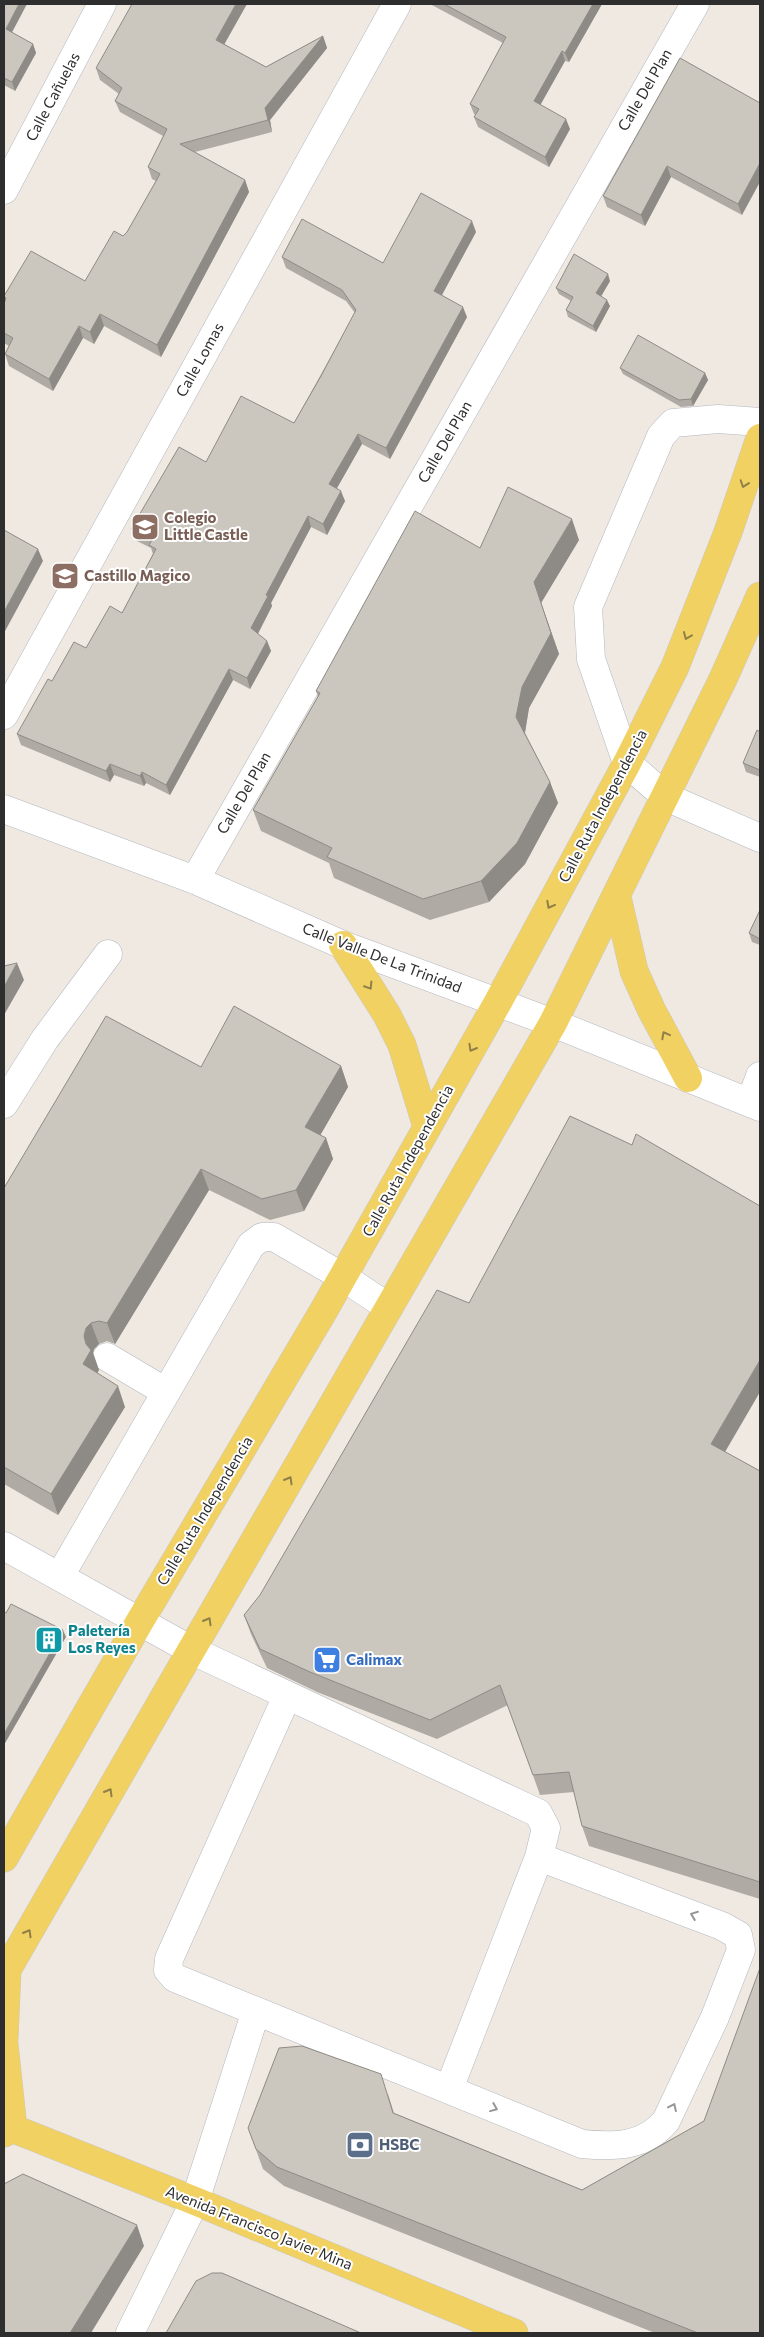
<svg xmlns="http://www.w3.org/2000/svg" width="764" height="2337" font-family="Commissioner,sans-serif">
  <rect width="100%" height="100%" fill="#efe9e1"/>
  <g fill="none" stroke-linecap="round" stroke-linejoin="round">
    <defs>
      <path id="minor" d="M4,190L102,4
        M760,422L718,419L673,423L661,436L588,607L591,659L627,763L666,797L760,838
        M4,715L397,4
        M4,809L195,880L343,945L553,1023L760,1107
        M195,880L695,4
        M750,1103L760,1076
        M4,1104L45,1039L108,954
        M107,1357L166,1392
        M4,1546L191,1650L538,1813L546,1828L539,1857L449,2089
        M60,1576L251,1245L262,1237H274L343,1277L388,1307
        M287,1696L169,1959L168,1970L175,1978L582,2144C615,2147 644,2147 666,2121L715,2017L741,1950L738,1935L722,1926L539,1857
        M130,2333L195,2201L256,2011"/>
      <path id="major" d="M617,897L634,971L651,1009L688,1078
        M343,945L387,1015L402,1045L427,1127
        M4,1858L140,1621L324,1310L498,1002L627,763L675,667L728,532L760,438
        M4,1975L553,1023L723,679L760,596
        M4,2039L7,1970
        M4,2044L13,2128L4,2133
        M4,2125L195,2201L514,2333"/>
    </defs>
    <!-- minor casing -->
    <use href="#minor" stroke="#b4b7c1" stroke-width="29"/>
    <!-- major casing -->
    <use href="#major" stroke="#c9c9c9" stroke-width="29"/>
    <!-- minor -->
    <use href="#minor" stroke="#fff" stroke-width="28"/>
    <!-- major -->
    <use href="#major" stroke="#f2d163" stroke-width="28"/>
  </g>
  <!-- wall -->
  <path fill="#afaba4" d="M4,4L12,33L33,44L36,53L15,91L4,85Z
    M430,4H602L569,62L565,61L540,105L570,129L549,167L478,127L474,117L476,115L474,114L470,104L503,43Z
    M323,36L327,48L270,120L272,132L195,152L245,180L249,192L161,357L104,326L94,344L83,338L53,391L9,366L5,354L9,346L4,343V304L5,300L4,296L85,281L127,232L156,181L152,179L148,167L163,136L120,112L115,101L119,94L100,80L96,68L224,44L266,67Z
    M760,103L742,215L671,177L645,226L607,207L603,196Z
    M476,232L442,295L467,317L390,459L362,444L337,488L345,501L327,535L311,527L271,603L272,606L258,634L267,641L271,651L250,689L233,680L170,795L146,783L144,786L114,775L110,782L21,745L17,734L52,681L122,613L153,554L151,548L135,540L131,529L206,462L294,423L355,313L346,301L286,268L282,257L383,263Z
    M610,281L601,296L610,306L596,332L568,317L566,310L571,301L559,294L556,288Z
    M620,368L705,373L708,380L693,406L681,407L623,374Z
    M579,540L541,603L559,654L529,708L525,733L550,782L558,803L525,864L489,902L430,920L334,878L329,863L261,831L253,810L318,697L316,691L480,548Z
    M760,732V777L746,772L743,763Z
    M760,910V945L752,942L749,933Z
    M341,1066L348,1087L320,1135L326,1138L333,1159L304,1211L270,1220L209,1190L115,1344L107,1341L99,1344L94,1349L93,1353L99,1370L97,1373L125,1407L58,1515L4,1484V1188L201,1067Z
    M725,1452L760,1471V1899L589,1846L582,1826L574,1792L540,1795L508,1705L437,1739L317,1692L267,1668L251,1634L244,1615Z
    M388,2094L394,2113L582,2190L704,2121L760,2333H655L284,2186L263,2169L248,2128Z"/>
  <!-- shaded-wall -->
  <path fill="#8e8b86" d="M19,4H27L9,38L6,29Z
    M236,4H247L220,52L216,40Z
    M593,4H602L569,62L565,53Z
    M323,36L327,48L270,120L272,132L268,120L265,108Z
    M33,44L36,53L15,91L12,82Z
    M562,51L565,61L537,111L534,101Z
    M566,119L570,129L549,167L545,157Z
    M760,163V182L742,215L738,204Z
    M667,166L671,177L645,226L641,215Z
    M245,180L249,192L161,357L157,345Z
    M472,221L476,232L438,302L434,291Z
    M608,274L610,281L599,300L596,293Z
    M607,300L610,306L596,332L593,326Z
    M463,307L467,317L390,459L386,448Z
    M100,314L104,326L94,344L90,332Z
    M79,326L83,338L53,391L49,379Z
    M705,373L708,380L693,406L691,399Z
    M358,434L362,444L333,495L329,484Z
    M341,491L345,501L327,535L323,524Z
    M308,516L311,527L271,603L272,606L255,639L251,628L266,595Z
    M572,519L579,540L541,603L559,654L529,708L524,738L516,717L534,582Z
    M38,549L43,561L4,633V612Z
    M267,641L271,651L250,689L247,678Z
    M229,669L233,680L170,795L166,785Z
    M110,764L114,775L110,782L106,771Z
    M142,772L146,783L144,786L140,776Z
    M550,782L558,803L525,864L489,902L481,881Z
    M17,963L24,980L4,1015V987Z
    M341,1066L348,1087L313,1148L305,1127Z
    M326,1138L333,1159L304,1211L296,1190Z
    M201,1169L209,1190L115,1344L107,1323Z
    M91,1323L99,1344L94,1349L93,1353L99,1370L91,1385L83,1364L84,1336L86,1328Z
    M760,1360V1392L718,1464L711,1444Z
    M118,1386L125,1407L58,1515L51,1494Z
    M63,1630L66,1637L4,1745V1734Z
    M137,2225L144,2246L91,2333H70Z"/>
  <!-- building -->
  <path fill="#cbc7bf" stroke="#8e8b86" d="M4,4H19L6,29L33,44L12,82L4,78Z
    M132,4H236L216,40L266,67L323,36L265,108L268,120L180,144L245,180L157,345L100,314L90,332L79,326L49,379L5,354L13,338L4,333V304L6,298L4,296L31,251L85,281L114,231L123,236L127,232L160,174L148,167L167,129L115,101L122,88L96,68Z
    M444,4H593L565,53L562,51L534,101L566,119L545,157L474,117L479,109L470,104L506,37Z
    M680,58L760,103V163L738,204L667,166L641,215L603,196Z
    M421,193L472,221L434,291L463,307L386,448L358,434L329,484L341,491L323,524L308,516L266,595L268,596L251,628L267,641L247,678L229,669L166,785L142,772L140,776L110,764L106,771L17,734L48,679L52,681L74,642L86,648L110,606L122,613L156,549L149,545L152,540L131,529L179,447L206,462L241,396L294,423L321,376L356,310L342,290L282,257L302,219L383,263Z
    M574,254L608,274L596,293L607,300L593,326L566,310L573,297L556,288Z
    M638,335L705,373L691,399L679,400L620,368Z
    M508,487L572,519L534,582L551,633L522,687L516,717L550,782L517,843L481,881L423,899L327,857L332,848L253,810L320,693L316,691L415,511L480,548Z
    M4,530L38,549L4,612Z
    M757,730L760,732V770L743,763Z
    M760,910V939L749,933Z
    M17,963L4,987V966Z
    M234,1006L341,1066L305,1127L326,1138L296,1190L262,1199L201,1169L107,1323L99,1321L91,1323L86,1328L84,1336L86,1344L91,1350L83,1364L118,1386L51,1494L4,1467V1188L106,1016L201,1067Z
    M570,1116L632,1145L636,1134L760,1206V1360L711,1444L760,1471V1882L582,1826L569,1772L533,1775L500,1685L430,1720L310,1672L260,1649L244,1615L260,1595L437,1290L469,1303Z
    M11,1604L63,1630L4,1734V1612L6,1613Z
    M760,1968V2333H698L277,2167L256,2149L248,2128L279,2048L302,2046L381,2074L393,2113L582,2190L704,2121Z
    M23,2174L137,2225L70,2333H4V2184Z
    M212,2273H222L361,2333H166L196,2281Z"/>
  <!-- one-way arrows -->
  <defs><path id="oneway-chevron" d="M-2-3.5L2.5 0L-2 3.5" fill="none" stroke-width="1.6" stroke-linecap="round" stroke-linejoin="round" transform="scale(1.25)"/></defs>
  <g stroke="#908048">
    <use href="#oneway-chevron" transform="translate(744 484) rotate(109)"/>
    <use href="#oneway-chevron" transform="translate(687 636) rotate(112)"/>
    <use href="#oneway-chevron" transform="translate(550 905) rotate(118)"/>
    <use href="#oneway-chevron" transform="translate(369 986) rotate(58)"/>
    <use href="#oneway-chevron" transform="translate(665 1035) rotate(-118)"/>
    <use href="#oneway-chevron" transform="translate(472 1048) rotate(120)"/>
    <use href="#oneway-chevron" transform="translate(289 1480) rotate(-60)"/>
    <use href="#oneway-chevron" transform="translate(208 1621) rotate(-60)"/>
    <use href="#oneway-chevron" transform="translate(109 1792) rotate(-60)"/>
    <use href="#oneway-chevron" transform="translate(28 1933) rotate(-60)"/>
  </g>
  <g stroke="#969696">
    <use href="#oneway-chevron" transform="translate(694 1915) rotate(-159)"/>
    <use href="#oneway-chevron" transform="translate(673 2107) rotate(-65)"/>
    <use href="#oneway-chevron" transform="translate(494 2108) rotate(22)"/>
  </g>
  <!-- icons -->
  <defs>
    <symbol id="school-square" viewBox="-11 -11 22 22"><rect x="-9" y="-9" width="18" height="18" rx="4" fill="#8d6e63" stroke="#fff"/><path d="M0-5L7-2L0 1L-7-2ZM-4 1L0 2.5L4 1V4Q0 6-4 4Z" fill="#fff"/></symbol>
    <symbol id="building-square" viewBox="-11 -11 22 22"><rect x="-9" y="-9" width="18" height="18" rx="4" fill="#0f9aa8" stroke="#fff"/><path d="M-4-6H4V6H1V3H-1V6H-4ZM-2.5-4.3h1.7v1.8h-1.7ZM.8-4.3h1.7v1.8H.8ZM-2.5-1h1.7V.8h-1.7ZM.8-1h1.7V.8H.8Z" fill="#fff"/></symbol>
    <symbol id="supermarket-square" viewBox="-11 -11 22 22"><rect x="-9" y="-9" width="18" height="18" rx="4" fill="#3f7fe0" stroke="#fff"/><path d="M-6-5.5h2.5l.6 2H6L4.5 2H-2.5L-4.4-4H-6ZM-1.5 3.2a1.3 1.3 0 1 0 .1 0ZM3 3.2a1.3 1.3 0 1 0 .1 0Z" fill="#fff"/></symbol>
    <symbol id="bank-square" viewBox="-11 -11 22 22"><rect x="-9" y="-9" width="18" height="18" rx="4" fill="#5c6f8a" stroke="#fff"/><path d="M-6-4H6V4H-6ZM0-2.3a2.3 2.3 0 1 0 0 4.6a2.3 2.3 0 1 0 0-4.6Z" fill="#fff"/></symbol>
  </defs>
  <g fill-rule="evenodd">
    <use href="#school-square" x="129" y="511" width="32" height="32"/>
    <use href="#school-square" x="49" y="560" width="32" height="32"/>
    <use href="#building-square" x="33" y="1624" width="32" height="32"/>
    <use href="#supermarket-square" x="311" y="1644" width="32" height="32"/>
    <use href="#bank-square" x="344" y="2129" width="32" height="32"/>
  </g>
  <g text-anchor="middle" stroke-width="4" stroke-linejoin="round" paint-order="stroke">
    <!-- street labels -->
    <g font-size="15" fill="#2e2e2e" stroke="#fff">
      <text transform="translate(645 90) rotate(-60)" y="5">Calle Del Plan</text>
      <text transform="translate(53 97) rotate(-62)" y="5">Calle Cañuelas</text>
      <text transform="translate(200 360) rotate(-61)" y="5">Calle Lomas</text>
      <text transform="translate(445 442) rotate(-60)" y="5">Calle Del Plan</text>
      <text transform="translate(244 793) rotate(-60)" y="5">Calle Del Plan</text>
      <text transform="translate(603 806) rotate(-62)" y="5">Calle Ruta Independencia</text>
      <text transform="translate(382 958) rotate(21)" y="5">Calle Valle De La Trinidad</text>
      <text transform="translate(408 1161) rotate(-61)" y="5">Calle Ruta Independencia</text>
      <text transform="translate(205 1511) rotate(-59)" y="5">Calle Ruta Independencia</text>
      <text transform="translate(259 2228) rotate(22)" y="5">Avenida Francisco Javier Mina</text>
    </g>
    <!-- education labels -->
    <g font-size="15" font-weight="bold" fill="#785e54" stroke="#fff" text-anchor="start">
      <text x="164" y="523">Colegio<tspan x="164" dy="17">Little Castle</tspan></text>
      <text x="84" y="581">Castillo Magico</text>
    </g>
    <!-- culture labels -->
    <g font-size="15" font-weight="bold" fill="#0d838f" stroke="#fff" text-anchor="start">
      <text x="68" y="1636">Paletería<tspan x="68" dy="17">Los Reyes</tspan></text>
    </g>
    <!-- shop labels -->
    <g font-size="15" font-weight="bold" fill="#366cbe" stroke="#fff" text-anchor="start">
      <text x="346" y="1665">Calimax</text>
    </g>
    <!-- service labels -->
    <g font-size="15" font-weight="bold" fill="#4e5e75" stroke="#fff" text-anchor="start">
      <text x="379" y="2150">HSBC</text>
    </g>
  </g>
  <!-- border -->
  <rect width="764" height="2337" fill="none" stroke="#2e2e2e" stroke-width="10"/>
</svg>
